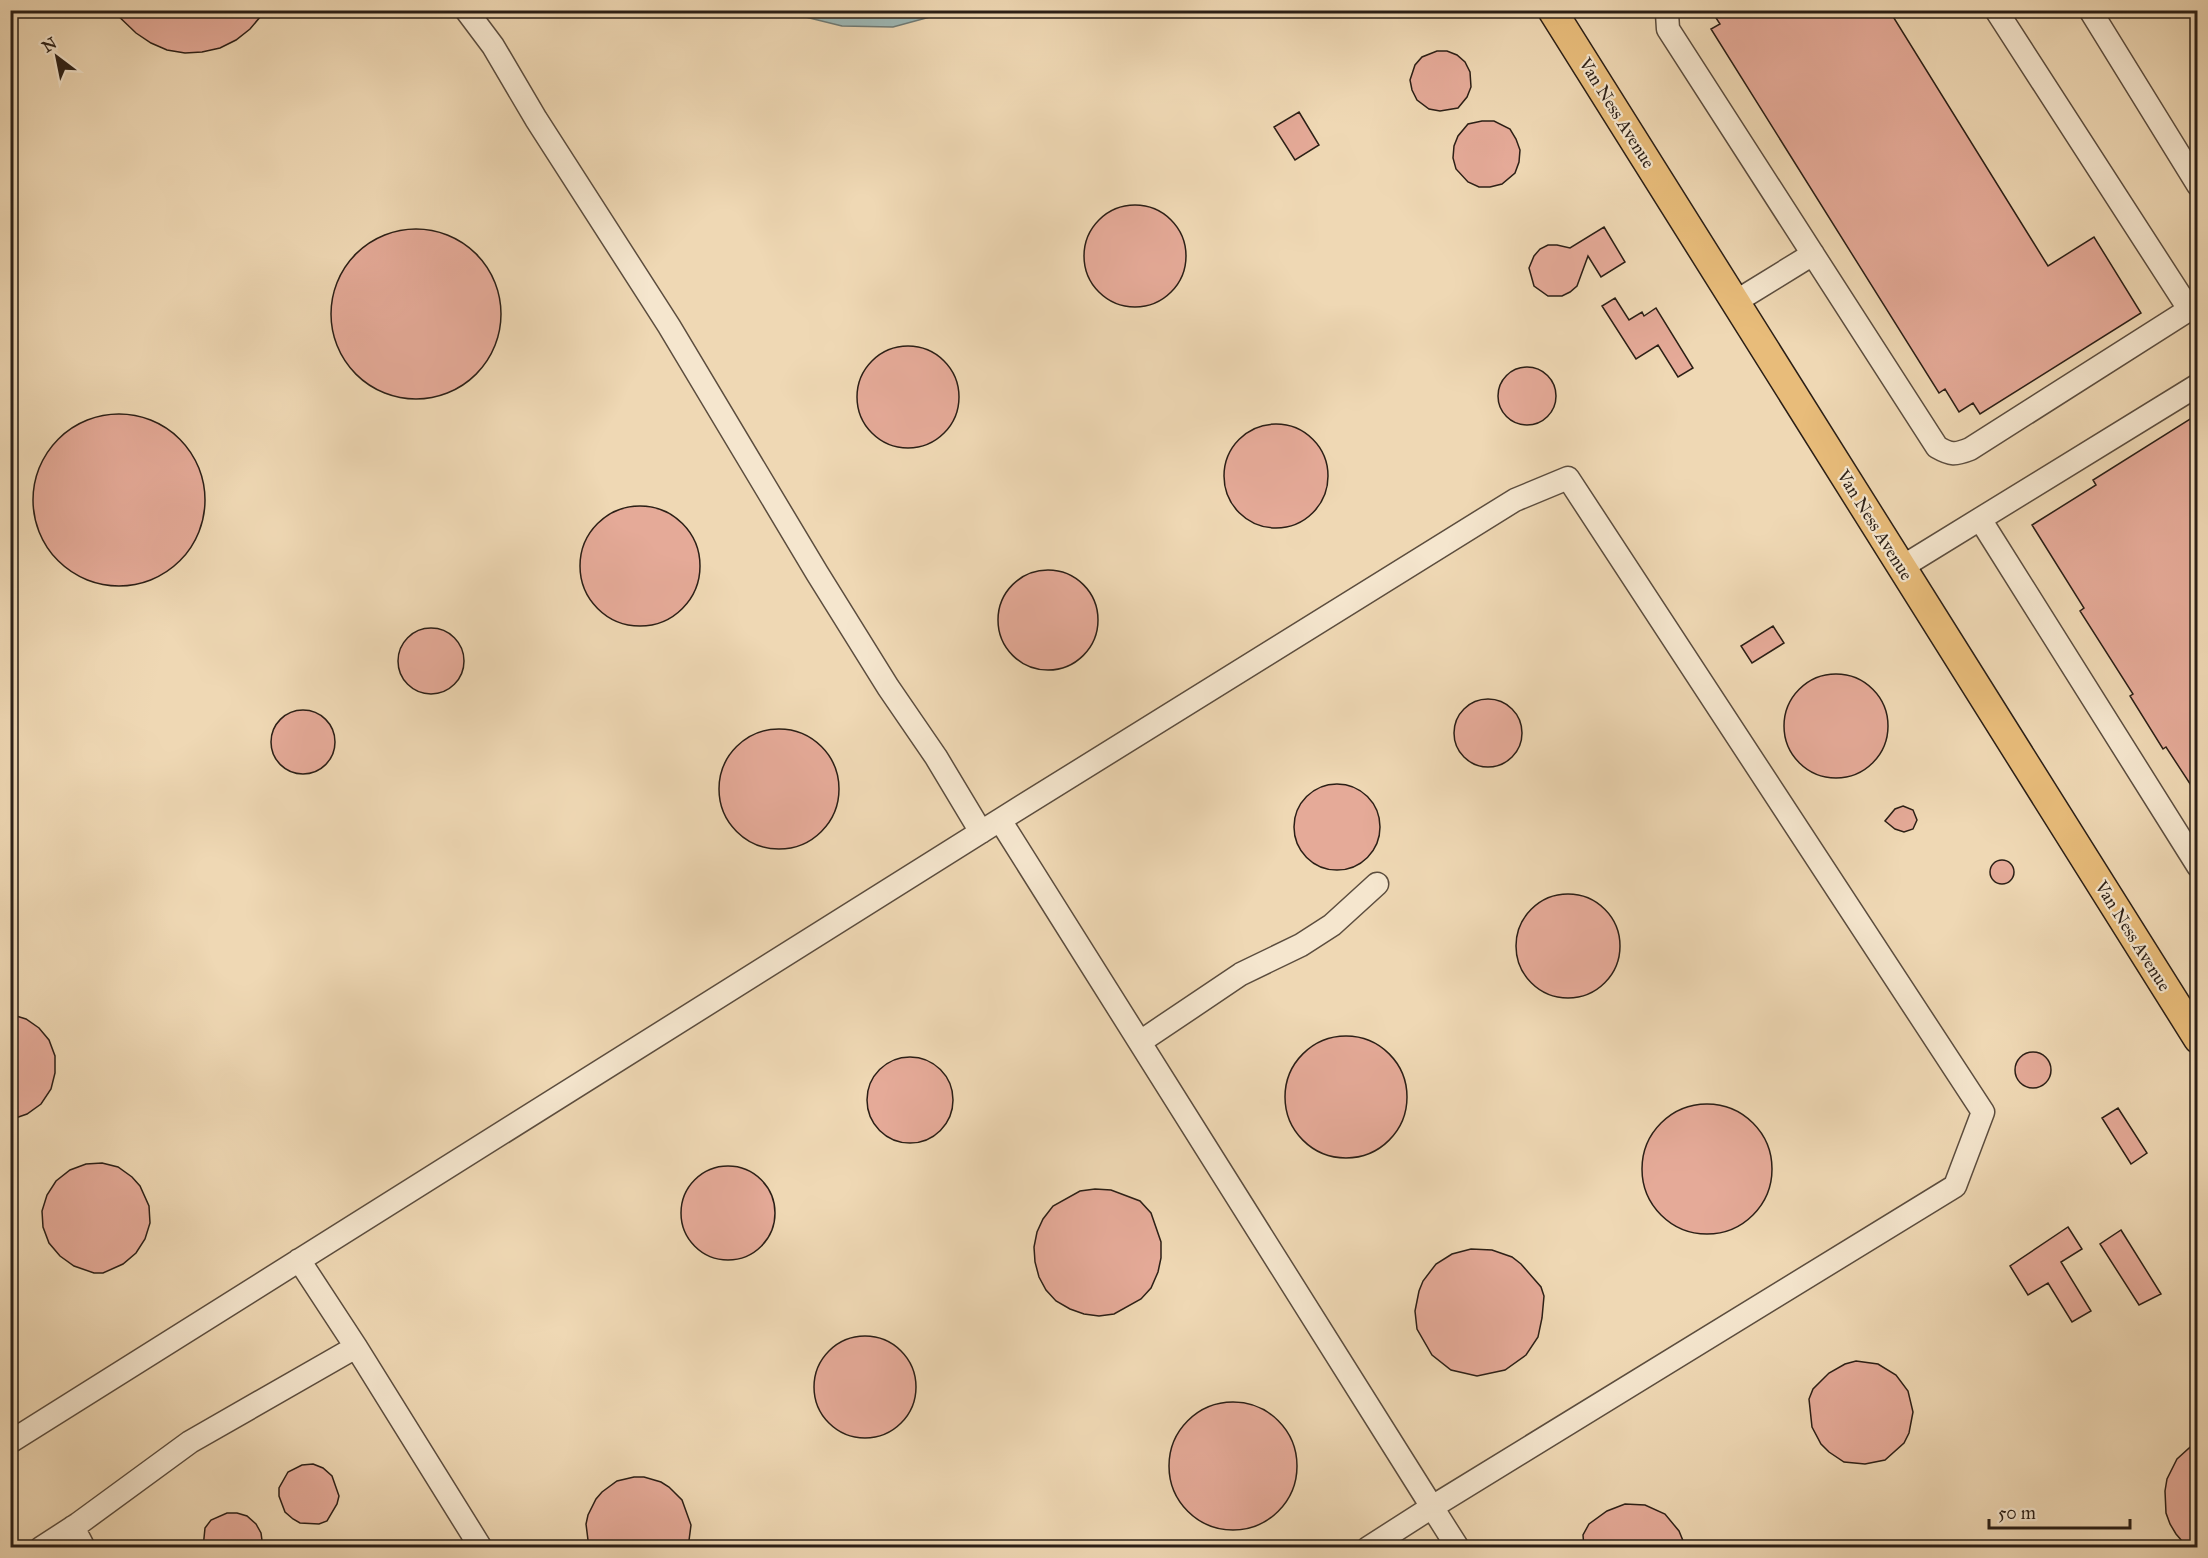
<svg xmlns="http://www.w3.org/2000/svg" width="2208" height="1558" font-family="'IM FELL Great Primer',serif">
  <rect width="100%" height="100%" fill="#efd8b4"/>
  <filter id="stains"><feTurbulence type="fractalNoise" baseFrequency=".00333" numOctaves="4"/><feColorMatrix values="0 0 0 0 .2 0 0 0 0 .09 0 0 0 0 .02 0 0 0 .5 -.17"/></filter>
  <radialGradient id="worn" r=".72"><stop offset=".6" stop-color="#630" stop-opacity="0"/><stop offset="1" stop-color="#630" stop-opacity=".3"/></radialGradient>
  <!-- water -->
  <path fill="#9db8b6" stroke="#6f7b76" stroke-width="1.5" d="M781,11H952L893,27L842,26Z"/>
  <!-- building -->
  <path fill="#e5aa98" stroke="#2b1f16" stroke-width="1.5" d="M112,10H266L250,29L236,40L220,48L202,52L185,53L167,50L151,43L136,33Z
    M1711,10H1889L2048,266L2094,237L2141,313L1980,414L1973,403L1959,412L1945,389L1939,393L1711,29L1720,24Z
    M1437,51H1447L1457,55L1465,62L1470,72L1471,87L1467,97L1458,108L1440,111L1429,109L1417,100L1412,90L1410,80L1415,65L1422,57Z
    M1299,112L1319,145L1295,160L1274,127Z
    M1482,121H1494L1510,129L1516,139L1520,150L1519,162L1515,173L1502,184L1490,187H1479L1468,182L1456,169L1453,158L1454,146L1458,136L1468,124Z
    M1084 256a51 51 0 1 1 102 0a51 51 0 1 1-102 0Z
    M1604,227L1625,262L1601,277L1588,256L1577,286L1570,292L1562,296H1548L1534,286L1529,268L1534,256L1540,249L1548,245H1557L1570,248Z
    M331 314a85 85 0 1 1 170 0a85 85 0 1 1-170 0Z
    M1615,298L1629,320L1642,312L1644,316L1656,308L1693,368L1678,377L1658,345L1636,359L1602,306Z
    M857 397a51 51 0 1 1 102 0a51 51 0 1 1-102 0Z
    M1498 396a29 29 0 1 1 58 0a29 29 0 1 1-58 0Z
    M2198,414V796L2166,747L2163,749L2130,696L2133,694L2080,611L2084,608L2032,525L2096,485L2093,480Z
    M33 500a86 86 0 1 1 172 0a86 86 0 1 1-172 0Z
    M1224 476a52 52 0 1 1 104 0a52 52 0 1 1-104 0Z
    M580 566a60 60 0 1 1 120 0a60 60 0 1 1-120 0Z
    M998 620a50 50 0 1 1 100 0a50 50 0 1 1-100 0Z
    M1773,626L1784,643L1752,663L1741,646Z
    M398 661a33 33 0 1 1 66 0a33 33 0 1 1-66 0Z
    M1784 726a52 52 0 1 1 104 0a52 52 0 1 1-104 0Z
    M1454 733a34 34 0 1 1 68 0a34 34 0 1 1-68 0Z
    M271 742a32 32 0 1 1 64 0a32 32 0 1 1-64 0Z
    M719 789a60 60 0 1 1 120 0a60 60 0 1 1-120 0Z
    M1294 827a43 43 0 1 1 86 0a43 43 0 1 1-86 0Z
    M1903,806L1913,810L1917,820L1913,829L1904,832L1895,829L1885,821L1895,809Z
    M1990 872a12 12 0 1 1 24 0a12 12 0 1 1-24 0Z
    M1516 946a52 52 0 1 1 104 0a52 52 0 1 1-104 0Z
    M10,1014L26,1019L39,1028L49,1040L55,1056V1073L51,1089L41,1104L27,1114L10,1120Z
    M1285 1097a61 61 0 1 1 122 0a61 61 0 1 1-122 0Z
    M2015 1070a18 18 0 1 1 36 0a18 18 0 1 1-36 0Z
    M867 1100a43 43 0 1 1 86 0a43 43 0 1 1-86 0Z
    M1642 1169a65 65 0 1 1 130 0a65 65 0 1 1-130 0Z
    M2118,1108L2147,1153L2131,1164L2102,1118Z
    M102,1163L118,1167L132,1177L140,1186L149,1206L150,1223L145,1239L136,1253L123,1264L103,1273H94L74,1266L60,1256L49,1243L43,1227L42,1211L47,1195L56,1181L70,1170L86,1164Z
    M681 1213a47 47 0 1 1 94 0a47 47 0 1 1-94 0Z
    M1095,1189L1111,1190L1140,1201L1151,1213L1161,1242V1258L1158,1272L1151,1288L1141,1299L1114,1314L1099,1316L1084,1314L1070,1309L1056,1301L1046,1290L1039,1277L1035,1262L1034,1247L1037,1232L1043,1219L1053,1206L1080,1191Z
    M2068,1227L2082,1249L2061,1262L2091,1311L2072,1322L2048,1283L2028,1295L2010,1266Z
    M2121,1230L2161,1294L2139,1305L2100,1244Z
    M1471,1249L1492,1250L1512,1257L1521,1264L1541,1287L1544,1296L1542,1318L1538,1337L1526,1355L1505,1370L1477,1376L1451,1370L1432,1355L1417,1329L1415,1311L1419,1291L1423,1281L1436,1264L1452,1254Z
    M814 1387a51 51 0 1 1 102 0a51 51 0 1 1-102 0Z
    M1856,1361L1878,1364L1896,1375L1908,1391L1913,1412L1909,1433L1904,1443L1885,1460L1865,1464L1844,1462L1829,1452L1821,1444L1812,1427L1809,1399L1813,1389L1829,1373L1845,1364Z
    M1169 1466a64 64 0 1 1 128 0a64 64 0 1 1-128 0Z
    M2198,1440V1548H2188L2176,1534L2170,1524L2166,1513L2165,1491L2167,1479L2177,1459Z
    M313,1464L323,1468L332,1476L339,1496L337,1504L327,1521L319,1524L300,1523L293,1519L285,1512L279,1496V1488L288,1472L302,1465Z
    M634,1477H644L661,1482L669,1487L682,1500L691,1525L688,1548H589L586,1524L588,1515L596,1499L602,1492L617,1481Z
    M1625,1504L1645,1505L1665,1514L1679,1531L1686,1548H1584L1583,1535L1589,1524L1607,1511Z
    M227,1513H237L247,1516L256,1524L261,1533L263,1548H203L205,1528L211,1520Z"/>
  <g fill="none" stroke-linecap="round" stroke-linejoin="round">
    <defs>
      <path id="minor" d="M466,10L493,46L536,119L669,326L817,573L888,687L936,757L981,832
        M1669,10L1667,13L1668,29L1937,447C1951,455 1955,455 1970,449L2198,304
        M1996,10L2189,309
        M2090,10L2198,185
        M1735,302L1813,254
        M1980,519L2198,866
        M1902,567L2198,385
        M1140,1042L1241,974L1301,945L1332,925L1377,884
        M356,1347L481,1548
        M10,1442L1000,820L1432,1507L1955,1186L1983,1112L1568,478L1515,500L1000,820
        M73,1527L84,1548
        M41,1548L78,1524L190,1442L356,1347L299,1260
        M1368,1548L1432,1507L1458,1548"/>
      <path id="major" d="M1552,10L2198,1039"/>
    </defs>
    <!-- minor casing -->
    <use href="#minor" stroke="#5c4d3e" stroke-width="25"/>
    <!-- major casing -->
    <use href="#major" stroke="#2b1f16" stroke-width="31"/>
    <!-- minor -->
    <use href="#minor" stroke="#f5e6ce" stroke-width="22"/>
    <!-- major -->
    <use href="#major" stroke="#e8bc7a" stroke-width="28"/>
  </g>
  <g text-anchor="middle" stroke-width="4.5" stroke-linejoin="round" paint-order="stroke">
    <!-- street labels -->
    <g font-size="18" fill="#2b1f16" stroke="#f5e6ce">
      <text transform="translate(1617 113) rotate(58)" y="6">Van Ness Avenue</text>
      <text transform="translate(1875 525) rotate(58)" y="6">Van Ness Avenue</text>
      <text transform="translate(2133 936) rotate(58)" y="6">Van Ness Avenue</text>
    </g>
  </g>
  <!-- margin -->
  <rect width="2208" height="1558" fill="none" stroke="#efd8b4" stroke-width="36"/>
  <rect x="12" y="12" width="2184" height="1534" fill="none" stroke="#2b1f16" stroke-width="3"/>
  <rect x="18" y="18" width="2172" height="1522" fill="none" stroke="#2b1f16" stroke-width="1.5"/>
  <!-- north arrow -->
  <g transform="translate(57 57) rotate(328)" stroke="#f5e6ce" stroke-width="4.5" paint-order="stroke">
  <path d="M0-4.5L10 22L0 15L-10 22Z" fill="#2b1f16"/>
  <text y="-9" font-size="16" font-weight="bold" text-anchor="middle" fill="#2b1f16">N</text>
  </g>
  <!-- scale -->
  <path d="M1989 1519v9h141v-9" fill="none" stroke="#2b1f16" stroke-width="3"/>
  <text x="1998" y="1519" font-size="18" fill="#2b1f16" stroke="#f5e6ce" stroke-width="4.5" paint-order="stroke">50 m</text>
  <rect width="100%" height="100%" filter="url(#stains)"/>
  <rect width="100%" height="100%" fill="url(#worn)"/>
</svg>
